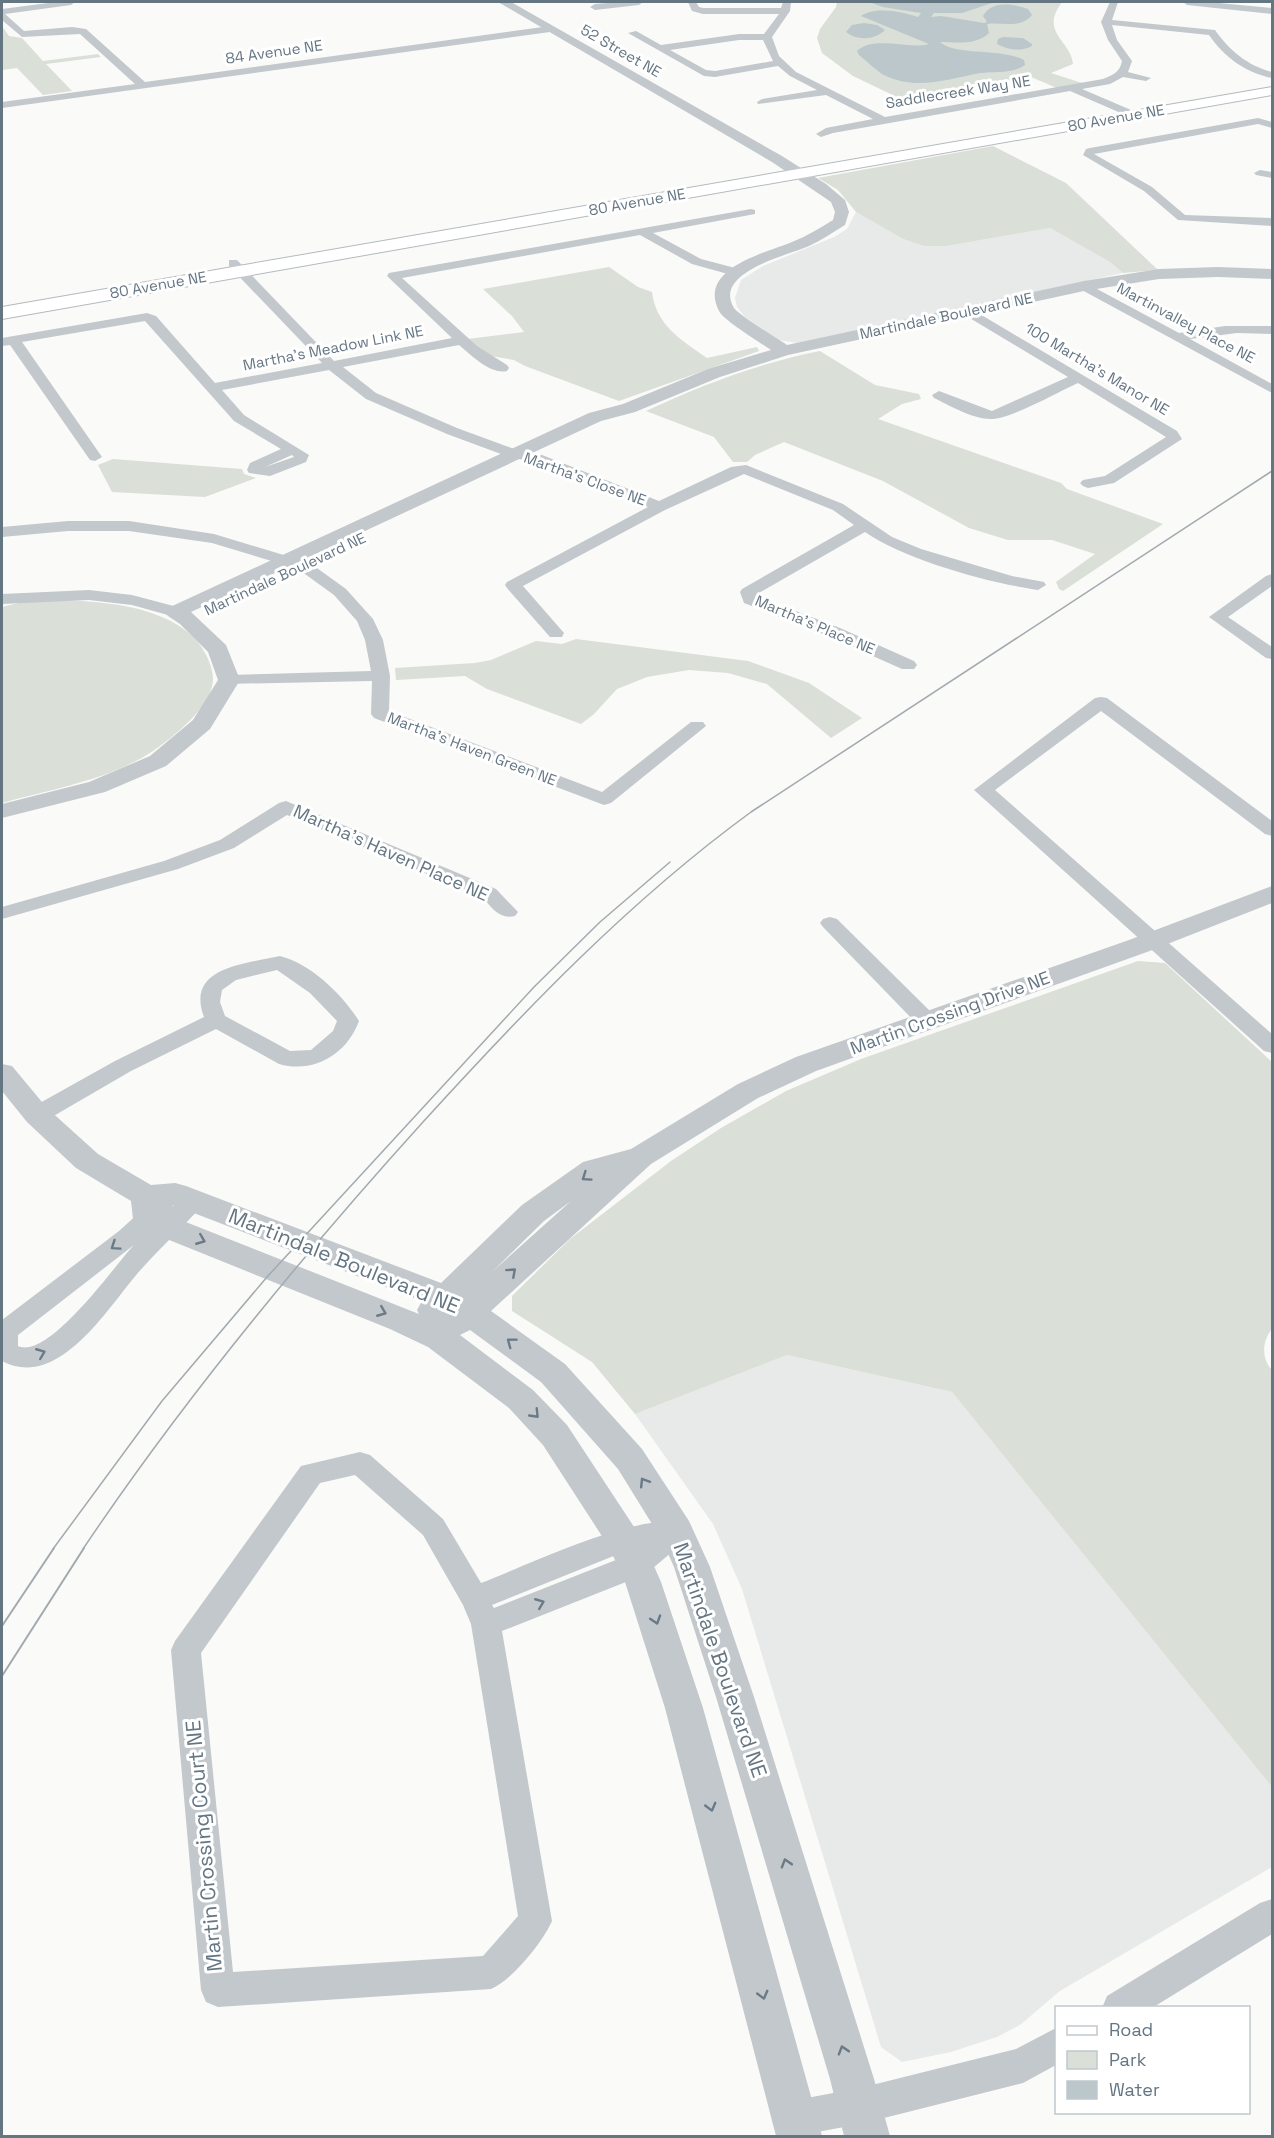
<svg xmlns="http://www.w3.org/2000/svg" width="1274" height="2138" font-family="'Space Grotesk',sans-serif">
  <rect width="100%" height="100%" fill="#fafaf8"/>
  <!-- built -->
  <path fill="#e8e9e9" d="M856,212L903,239L924,246H947L1050,228L1110,262L1123,273L798,343L778,340L745,317L737,307L735,298L741,280L763,266L834,237L847,229Z
    M787,1355L952,1392L1272,1787V1867L1060,1991L1020,2025L997,2037L951,2052L902,2062L881,2047L742,1589L713,1524L635,1414Z"/>
  <!-- green -->
  <path fill="#dadfd7" d="M837,2H1062C1039,33 1071,40 1073,64L1051,73L1085,84L1057,88L1031,77L901,99L853,76L822,53L817,38L820,29L836,7Z
    M2,26L9,36L22,38L43,61L98,54L101,57L46,64L72,91L43,95L17,68L2,70Z
    M993,146L1066,183L1158,270L1123,273L1110,262L1050,228L947,246H924L903,239L856,212L838,190L818,178Z
    M609,267L638,287L652,292C656,325 681,340 707,358L757,347L759,351L619,401L525,366L514,360L485,355L467,339L524,332L512,316L483,289Z
    M820,351L875,385L919,394L921,399L902,404L878,419L1061,483L1067,489L1163,524L1063,591L1059,589L1056,582L1095,554L1052,540H1008L969,528L883,481L784,442L755,455L747,462H733L714,437L646,411C702,385 759,363 820,351Z
    M113,459L242,469L244,474L256,478L205,497L112,492L98,465Z
    M66,600C99,602 133,604 164,618C181,625 197,637 205,653C209,660 213,670 213,679C213,706 173,737 153,751C109,780 52,789 2,803V607L23,602Z
    M576,639L748,661L809,683L862,718L831,738L767,684L728,673L689,670L647,677L617,689L594,714L581,724L487,689L465,676L396,680L395,668L475,663L491,660L536,641L562,644Z
    M1138,961L1165,963L1272,1062V1329C1262,1341 1261,1358 1272,1370V1787L952,1392L787,1355L635,1414L592,1362L512,1311V1296L570,1239L671,1161L721,1128L786,1091L861,1059Z"/>
  <!-- water -->
  <path fill="#bbc7cb" d="M869,2H995L962,13H934L931,17L941,16L984,23L987,22L983,16C992,0 1014,4 1028,9L1032,15C1020,29 1003,22 987,24L989,33C975,46 956,42 940,42C955,56 1002,48 1024,60L1025,65C1012,74 994,71 980,73C948,79 916,91 884,75C875,70 867,61 859,55L857,51C875,35 908,50 929,44L861,16C876,6 902,12 918,17L921,13L883,7Z
    M864,23L877,25L885,30C875,40 857,41 846,32L852,25Z
    M1003,37L1023,38L1032,44V46C1020,52 1008,50 997,44L998,39Z"/>
  <g fill="none" stroke-linecap="round" stroke-linejoin="round">
    <defs>
      <path id="secondary" d="M1272,87V95L2,319V307Z"/>
    </defs>
    <!-- secondary casing -->
    <use href="#secondary" stroke="#b3babf" stroke-width="2"/>
    <!-- minor -->
    <path fill="#c3c8cc" fill-rule="evenodd" d="M56,2H75L71,5L5,14L24,31L72,27L86,29L145,82L550,26L555,29L550,32L2,108V102L135,84L80,34L22,37L2,20V9Z
      M620,2H643L639,5L595,10L590,7L595,4Z
      M688,2H696L699,7L703,8H781L783,2H791L790,11L772,37L779,56L796,72L885,117L1103,79C1113,75 1120,72 1122,61L1108,40L1101,22L1110,2H1118L1112,20L1215,30C1229,50 1248,66 1272,72V78C1246,73 1224,57 1209,35L1112,25L1117,40L1132,61L1128,72L1151,78L1146,81L1123,77L1110,84L1082,89L1138,113V117H1130L1070,91L833,133L821,137L816,134L826,128L873,119L826,95L758,104L757,102L762,99L817,90L790,76L778,66L715,77L704,76L628,33L636,31L661,45L739,34H764L779,14H703L692,11ZM739,40H763L773,61L715,71L706,70L670,50Z
      M1183,2H1208L1272,8V14L1187,5Z
      M1258,118L1272,122V128L1258,124L1094,154L1152,187L1185,215L1272,218V226L1178,220L1144,191L1083,155L1086,149L1090,148Z
      M1260,170L1272,172V178L1256,175L1254,173Z
      M751,209L755,210V214L653,233L701,259L739,269L741,272L739,275L735,276L692,264L640,235L402,278L477,346L507,365L509,368L507,371C491,375 471,355 459,345L343,367L376,393L457,428L517,450L542,455L659,501L731,467L746,465L843,504L892,537L921,549L1012,576L1044,582L1046,585L1038,590C989,583 905,560 865,532L757,594V596L840,628L914,661L917,665L914,669H902L828,636L744,603L740,592L742,589L854,525L833,510L744,474L665,510L523,586L564,633L562,637H550L507,588L505,585L507,582L648,507L533,462L509,457L447,434L366,399L329,370L222,390L244,415L309,455L306,462L270,476L249,473L247,470L250,463L281,449L234,421L145,321L22,342L102,457L95,461L90,460L10,345L2,346V338L147,313L156,316L215,383L322,363L229,266V260H237L334,361L452,338L387,276L389,273ZM292,455L294,457L265,467Z
      M1084,282L1179,333L1225,326H1272V334L1237,333L1190,339L1272,384V393L1080,289L1078,286L1080,283Z
      M968,307L1177,431L1182,439L1114,483L1088,488L1083,486L1080,483L1083,480L1105,476L1166,437L1078,383C1058,392 1011,419 991,419C972,419 951,406 934,398L932,395L939,391L992,411L1068,377L963,314L962,311L963,308Z
      M68,521H129L214,534L310,563L346,589L373,619L383,640L390,676L389,711L602,792L691,722H703L706,726L611,803L604,805L374,718L371,714L372,681L223,684L220,680L223,676L229,675L371,671L365,640L357,621L334,595L298,569L212,543L129,531H68L2,537V527Z
      M1272,574V586L1228,617L1272,647V659L1266,658L1209,617L1266,576Z
      M89,590L132,595L181,608L183,612L175,617L132,605L89,600L2,604V594Z
      M1101,697L1107,698L1272,821V836L1265,834L1101,711L995,790L1272,1034V1053L1264,1051L974,790L1095,698Z
      M286,801L496,889L518,912L515,916C500,920 492,908 482,897L287,815L234,848L178,869L2,919V907L164,861L220,840L279,803Z
      M830,917L837,919L935,1016L938,1021L935,1026L927,1028L919,1026L823,927L820,923L823,919Z
      M280,956C311,964 342,994 359,1021C347,1054 314,1074 279,1064L216,1029L131,1071L45,1121L37,1123L29,1121L25,1115L29,1109L115,1061L204,1017C185,967 245,964 280,956ZM277,970L310,993L337,1021L333,1031L311,1050L290,1051L225,1016L220,1002L222,990L236,980Z
      M192,1192L201,1195L204,1201L201,1207C180,1230 157,1251 137,1274C107,1309 58,1391 2,1361V1320L119,1231L152,1201L161,1198L170,1201L173,1206L183,1195ZM134,1245C114,1266 49,1360 18,1346V1335Z
      M360,1452L370,1455L443,1519L481,1583C526,1566 643,1509 686,1524L690,1532L686,1540L646,1574L502,1631L552,1921C543,1942 512,1980 491,1989L218,2007L206,2002L201,1990L171,1650L175,1641L301,1466ZM355,1475L423,1535L463,1605L471,1624L518,1916L483,1956L233,1972L201,1653L320,1483ZM634,1550L626,1556L494,1608L492,1605L626,1551Z
      M1272,1899V1934L1152,2008H1102L1107,1996L1260,1903Z
      M1056,2028V2065L1023,2083L860,2124L796,2136L783,2131L778,2118L783,2105L796,2100L860,2088L1016,2049Z"/>
    <!-- tertiary -->
    <path fill="#c3c8cc" fill-rule="evenodd" d="M498,2H511L782,156L826,184L845,200L849,212L845,225C833,232 822,240 809,246C789,255 712,272 734,308C740,316 777,338 787,345L1084,281L1159,269L1218,267L1272,269V279L1218,277L1159,279L1084,291L788,355L720,377L635,412L601,421L191,612L226,645L240,680L210,729L166,766L105,792L2,818V804L89,782L150,756L193,720L218,680L208,652L180,624L168,616L164,612L168,608L589,413L623,404L708,369L771,350C761,343 723,320 719,311C697,268 766,253 792,242C807,236 820,228 833,220L835,212L831,202L772,162Z
      M1272,886V903L1147,952L816,1071L758,1098L651,1164L491,1311L565,1364L642,1449L689,1521L710,1567L754,1697L874,2079L890,2136H844L830,2079L716,1697L674,1567L662,1540L618,1469L541,1382L470,1330L460,1335L533,1390L567,1425L642,1539L661,1582L703,1708L822,2136H776L665,1708L625,1582L609,1547L543,1445L509,1408L428,1347L390,1329L137,1227L133,1219L131,1201L76,1168L27,1122L2,1091V1064L12,1066L47,1108L98,1154L151,1185L175,1183L186,1186L441,1283L522,1205L583,1162L631,1149L738,1084L796,1057L1129,940ZM571,1201L492,1272L544,1221ZM173,1205L422,1301L417,1310L419,1314L163,1213L162,1206Z"/>
    <!-- secondary -->
    <use href="#secondary" fill="#fff" fill-rule="evenodd"/>
    <!-- tram-far1 -->
    <path stroke="#a2aab0" stroke-width="1.5" d="M53,1549L162,1401L267,1277L534,987L600,922L670,862
      M83,1549C185,1397 301,1257 423,1122C525,1010 628,902 751,812L1272,471"/>
    <!-- tram -->
    <path stroke="#a2aab0" stroke-width="2" d="M2,1626L54,1548
      M2,1676L84,1548"/>
  </g>
  <!-- one-way arrows -->
  <defs><path id="oneway-chevron" d="M-2-3.5L2.5 0L-2 3.5" fill="none" stroke-width="1.6" stroke-linecap="round" stroke-linejoin="round" transform="scale(1.5)"/></defs>
  <g stroke="#6a7a87">
    <use href="#oneway-chevron" transform="translate(586 1177) rotate(145)"/>
    <use href="#oneway-chevron" transform="translate(201 1240) rotate(22)"/>
    <use href="#oneway-chevron" transform="translate(115 1246) rotate(146)"/>
    <use href="#oneway-chevron" transform="translate(512 1272) rotate(-42)"/>
    <use href="#oneway-chevron" transform="translate(382 1312) rotate(22)"/>
    <use href="#oneway-chevron" transform="translate(511 1342) rotate(-143)"/>
    <use href="#oneway-chevron" transform="translate(41 1353) rotate(-22)"/>
    <use href="#oneway-chevron" transform="translate(535 1414) rotate(46)"/>
    <use href="#oneway-chevron" transform="translate(644 1482) rotate(-122)"/>
    <use href="#oneway-chevron" transform="translate(540 1603) rotate(-22)"/>
    <use href="#oneway-chevron" transform="translate(656 1620) rotate(72)"/>
    <use href="#oneway-chevron" transform="translate(711 1807) rotate(75)"/>
    <use href="#oneway-chevron" transform="translate(786 1863) rotate(-107)"/>
    <use href="#oneway-chevron" transform="translate(763 1995) rotate(75)"/>
    <use href="#oneway-chevron" transform="translate(843 2050) rotate(-107)"/>
  </g>
  <g text-anchor="middle" stroke-width="6" stroke-linejoin="round" paint-order="stroke">
    <!-- far-street labels -->
    <g font-size="15" fill="#657683" stroke="#fff">
      <text transform="translate(621 51) rotate(30)" y="5">52 Street NE</text>
      <text transform="translate(274 52) rotate(-8)" y="5">84 Avenue NE</text>
      <text transform="translate(958 92) rotate(-9)" y="5">Saddlecreek Way NE</text>
      <text transform="translate(1116 118) rotate(-10)" y="5">80 Avenue NE</text>
      <text transform="translate(637 202) rotate(-10)" y="5">80 Avenue NE</text>
      <text transform="translate(158 285) rotate(-10)" y="5">80 Avenue NE</text>
      <text transform="translate(946 316) rotate(-12)" y="5">Martindale Boulevard NE</text>
      <text transform="translate(1186 323) rotate(28)" y="5">Martinvalley Place NE</text>
      <text transform="translate(333 348) rotate(-11)" y="5">Martha's Meadow Link NE</text>
      <text transform="translate(1097 369) rotate(31)" y="5">100 Martha's Manor NE</text>
      <text transform="translate(585 479) rotate(20)" y="5">Martha's Close NE</text>
      <text transform="translate(285 574) rotate(-25)" y="5">Martindale Boulevard NE</text>
      <text transform="translate(815 625) rotate(23)" y="5">Martha's Place NE</text>
      <text transform="translate(472 749) rotate(21)" y="5">Martha's Haven Green NE</text>
    </g>
    <!-- street labels -->
    <g font-size="18" fill="#657683" stroke="#fff">
      <text transform="translate(391 853) rotate(24)" y="6">Martha's Haven Place NE</text>
      <text transform="translate(950 1013) rotate(-20)" y="6">Martin Crossing Drive NE</text>
    </g>
    <!-- near-street labels -->
    <g font-size="21" fill="#657683" stroke="#fff">
      <text transform="translate(344 1261) rotate(22)" y="7">Martindale Boulevard NE</text>
      <text transform="translate(720 1660) rotate(71)" y="7">Martindale Boulevard NE</text>
      <text transform="translate(204 1846) rotate(-95)" y="7">Martin Crossing Court NE</text>
    </g>
  </g>
  <!-- border -->
  <rect width="1274" height="2138" fill="none" stroke="#657683" stroke-width="6"/>
  <!-- legend -->
  <rect x="1055" y="2006" width="195" height="108" fill="#ffffff" stroke="#c1c8cd" stroke-width="1.5"/>
  <rect x="1067" y="2026" width="30" height="9" fill="#ffffff" stroke="#c1c8cd" stroke-width="1.5"/>
  <text x="1109" y="2036" font-size="18" fill="#657683">Road</text>
  <rect x="1067" y="2051" width="30" height="18" fill="#dadfd7" stroke="#c1c8cd" stroke-width="1.5"/>
  <text x="1109" y="2066" font-size="18" fill="#657683">Park</text>
  <rect x="1067" y="2081" width="30" height="18" fill="#bbc7cb" stroke="#c1c8cd" stroke-width="1.5"/>
  <text x="1109" y="2096" font-size="18" fill="#657683">Water</text>
</svg>
